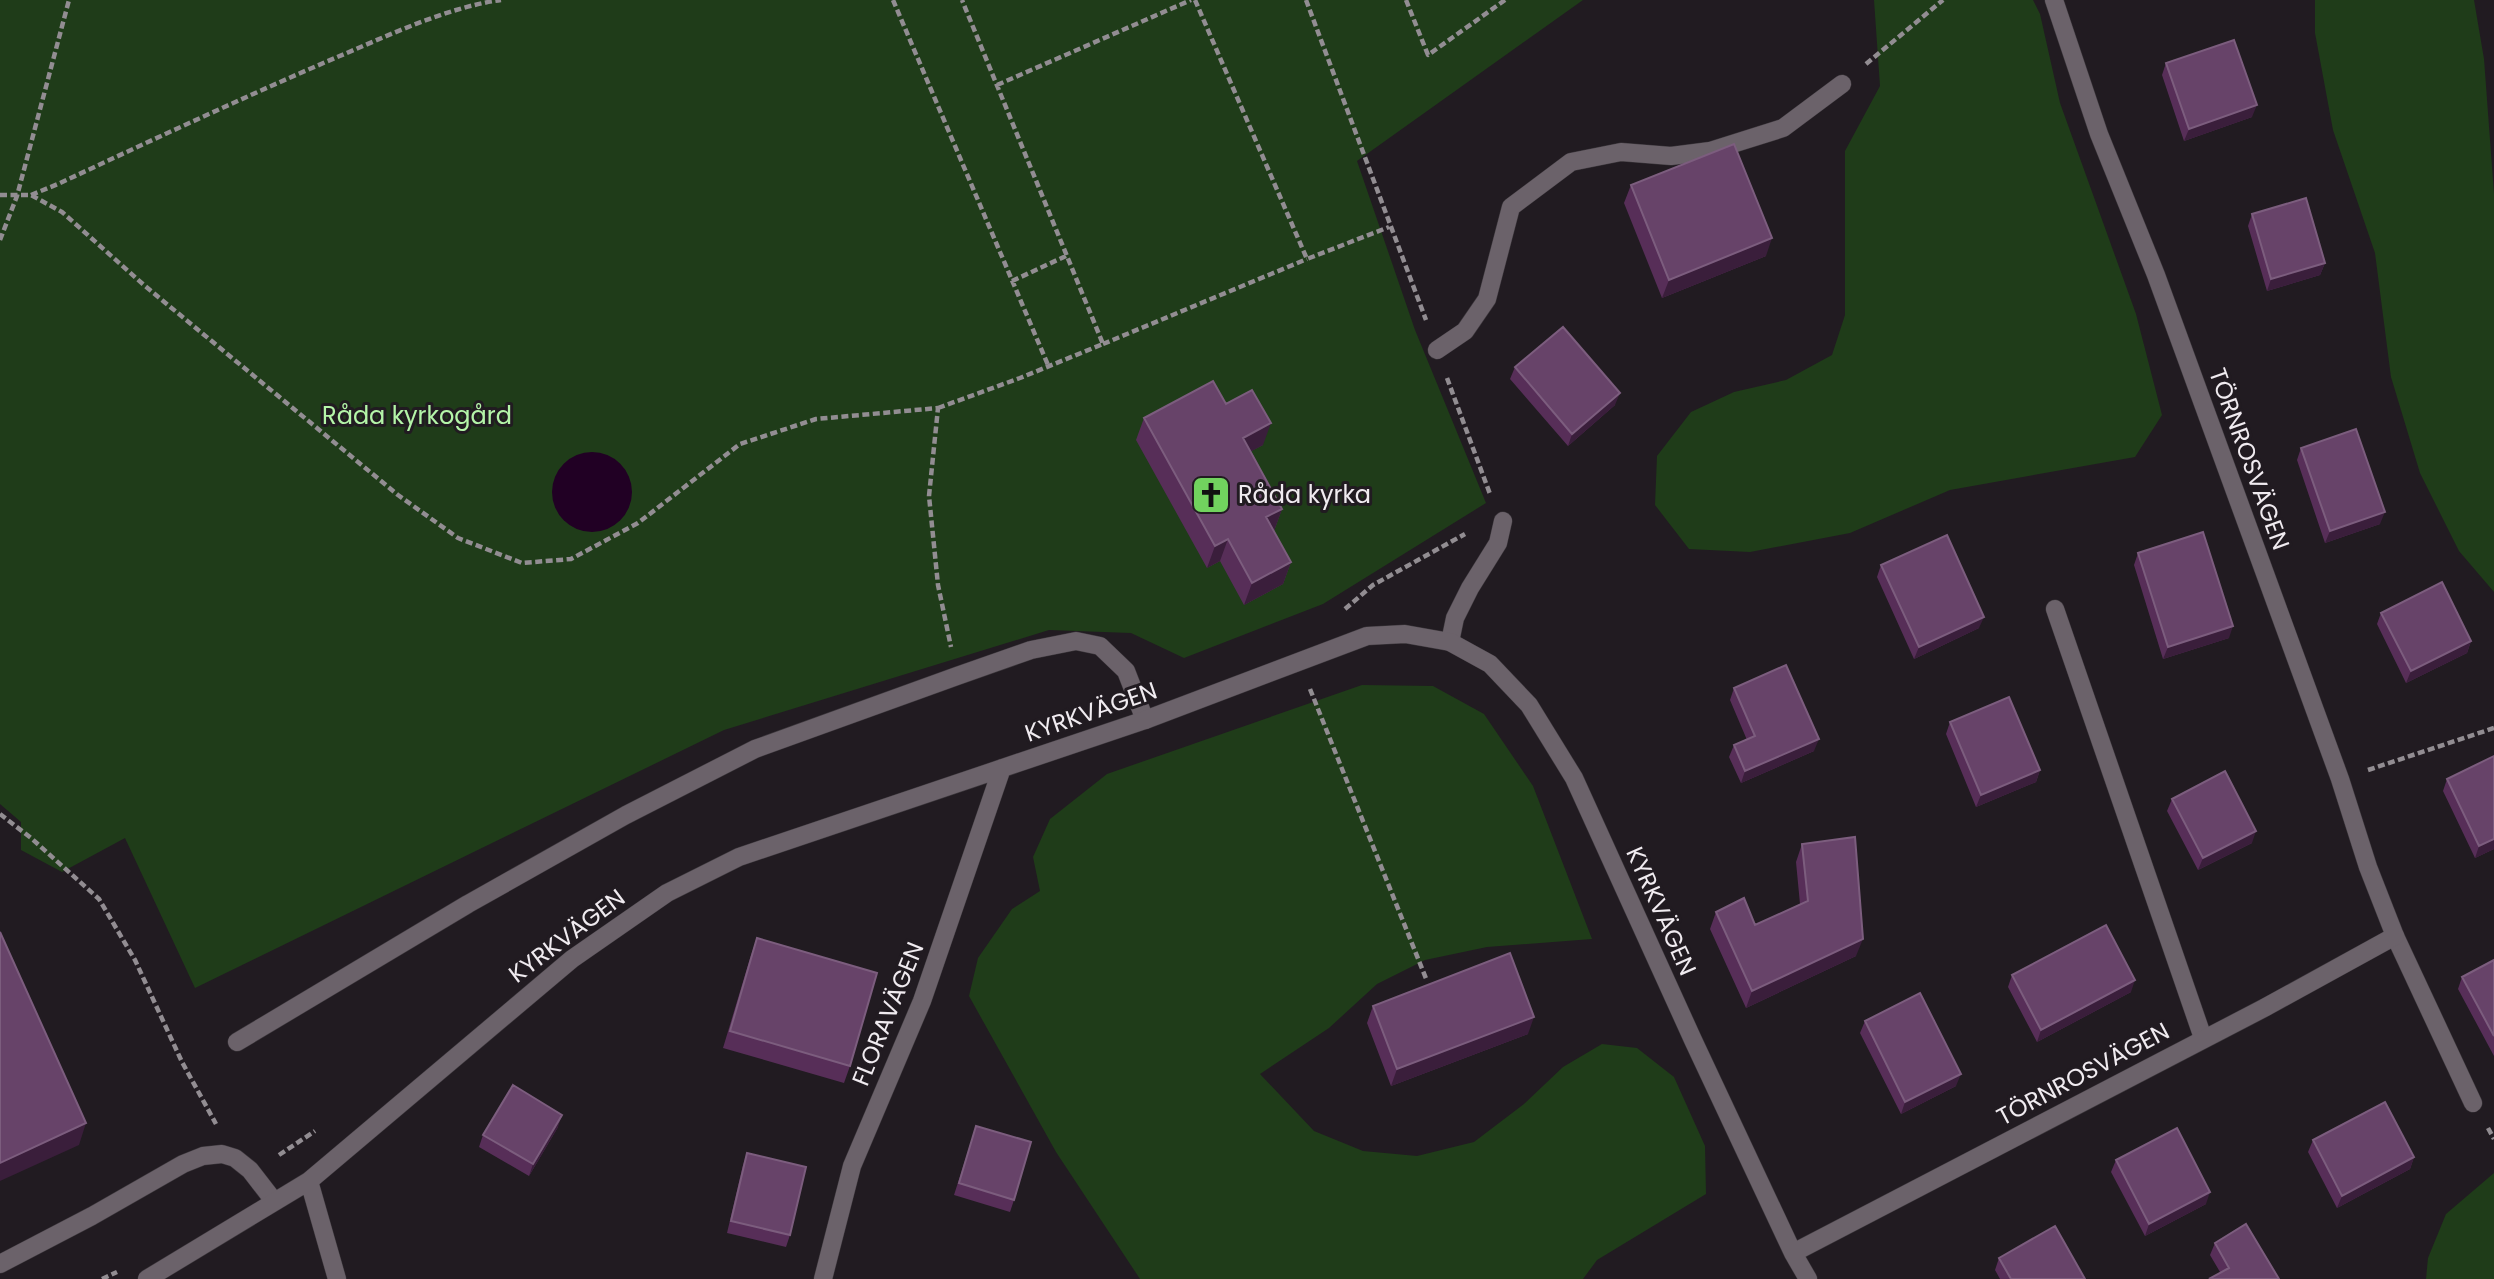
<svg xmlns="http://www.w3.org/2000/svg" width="2494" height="1279" font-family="Poppins,sans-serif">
  <rect width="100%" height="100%" fill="#211b21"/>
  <!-- green -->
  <path fill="#1f3c19" d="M0,0H1583L1357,161L1415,330L1486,503L1323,604L1184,658L1131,633L1049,630L724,730L195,988L125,838L62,872L21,850V822L0,804Z
    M1874,0H2033L2040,14L2060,103L2136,314L2162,415L2135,457L1950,490L1850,533L1750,552L1689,549L1655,505L1657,456L1691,412L1734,392L1786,380L1832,355L1845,315V151L1880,86Z
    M2315,0H2474L2484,59L2494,194V592L2459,551L2420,473L2391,377L2375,253L2333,130L2315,33Z
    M1362,685L1433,686L1484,714L1533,786L1592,939L1487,947L1425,960L1377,984L1329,1028L1260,1074L1314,1131L1363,1151L1417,1156L1474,1142L1524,1104L1563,1067L1602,1044L1637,1048L1674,1077L1705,1146L1706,1194L1597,1260L1583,1279H1140L1056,1152L969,996L978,958L1012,909L1040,891L1033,857L1050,819L1107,774Z
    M2494,1173V1279H2426L2428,1258L2446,1214Z"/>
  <!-- water -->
  <path fill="#210024" d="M552 492a40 40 0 1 1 80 0a40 40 0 1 1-80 0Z"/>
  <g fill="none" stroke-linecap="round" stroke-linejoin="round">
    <defs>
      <path id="service" d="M1437,350L1465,331L1487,299L1511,207L1571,162L1621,152L1671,156L1710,151L1783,128L1842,84
        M2055,609L2203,1038
        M1450,642L1455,618L1470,588L1498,543L1503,521
        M2395,936L2473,1103
        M237,1042L468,904L626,815L755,749L957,676L1031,650L1076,641L1100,646L1126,671L1145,720
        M0,1264L92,1216L183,1164L203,1156L222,1154L235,1158L250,1170L274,1201"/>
      <path id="minor" d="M309,1181L337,1279
        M1793,1253L2264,1008L2395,936L2368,867L2340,779L2156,275L2099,134L2054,0
        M147,1279L309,1181L572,959L667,893L739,857L1145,720L1367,636L1405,634L1450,642L1490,664L1529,705L1574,778L1693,1040L1793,1253L1808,1279
        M823,1279L852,1166L922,1001L1002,768"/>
    </defs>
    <!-- service casing -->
    <use href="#service" stroke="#3d383d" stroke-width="19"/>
    <!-- minor casing -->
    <use href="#minor" stroke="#3d383d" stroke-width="19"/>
    <!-- path -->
    <path stroke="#928d92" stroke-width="4.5" stroke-dasharray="7 3.5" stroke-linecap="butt" d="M893,0L1048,365
      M1195,0L1307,259L1389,227
      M1306,0L1426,320
      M1406,0L1428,55L1505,0
      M1866,64L1943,0
      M997,85L1191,0
      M0,195H31L62,212L145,286L398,495L458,538L522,563L571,559L638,523L740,444L816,419L938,408L929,496L938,585L951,647
      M31,195L58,184C150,141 242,98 335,58C385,37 447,7 501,0
      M0,240L17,196L69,0
      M1012,281L1066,256
      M1103,344L1307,259
      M1447,378L1490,494
      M938,408L1020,378L1103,344L962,0
      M1345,609L1373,585L1465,534
      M1310,689L1427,981
      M2368,770L2494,728
      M0,814L31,838L99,899L135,960L182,1062L216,1124
      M2488,1128L2494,1139
      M279,1155L315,1131
      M102,1279L117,1272"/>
    <!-- service -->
    <use href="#service" stroke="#6b626a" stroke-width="18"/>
    <!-- minor -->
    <use href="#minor" stroke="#6b626a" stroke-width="18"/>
  </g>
  <!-- wall -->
  <path fill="#572e58" d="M2166,63L2252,117L2184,141L2162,75Z
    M1631,185L1766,256L1662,298L1624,203Z
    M2252,214L2325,263L2320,275L2267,291L2248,226Z
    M1515,367L1615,405L1568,446L1510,379Z
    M1226,404L1263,445L1251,451L1282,509L1274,531L1291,562L1283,584L1244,605L1220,561L1207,568L1136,440L1144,418Z
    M2301,448L2380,524L2325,543L2297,460Z
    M2138,553L2229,638L2163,659L2134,565Z
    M1881,565L1979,628L1914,659L1877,577Z
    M2381,613L2471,641L2467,653L2406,683L2377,624Z
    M1734,688L1814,751L1741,783L1729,757L1734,745L1747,740L1730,700Z
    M1950,722L2040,770L2036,782L1976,807L1946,734Z
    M2447,779L2494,849L2475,858L2443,791Z
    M2172,799L2252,843L2198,870L2167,811Z
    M1802,844L1856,956L1746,1008L1710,929L1716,912L1755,925L1800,904L1796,862Z
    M757,938L850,1066L844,1083L723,1048L751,955Z
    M2494,960V1056L2458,989L2462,977Z
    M2012,975L2131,992L2037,1042L2008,987Z
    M1373,1006L1528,1034L1391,1086L1367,1023Z
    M1865,1021L1956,1086L1901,1114L1860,1033Z
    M976,1126L1014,1200L1010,1212L954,1195Z
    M558,1127L529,1176L479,1147L483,1135Z
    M2313,1140L2414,1157L2410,1169L2337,1208L2308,1152Z
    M747,1153L790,1235L786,1247L727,1233L743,1165Z
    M2116,1160L2206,1204L2145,1236L2111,1172Z
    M2215,1243L2279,1279L2220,1272L2210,1255Z
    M1999,1258L2085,1279H2000L1995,1270Z"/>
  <!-- shaded-wall -->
  <path fill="#3a1e3b" d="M2257,105L2252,117L2184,141L2189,129Z
    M1772,238L1766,256L1662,298L1669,280Z
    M2325,263L2320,275L2267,291L2271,279Z
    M1620,393L1615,405L1568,446L1572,434Z
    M1271,423L1263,445L1235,460L1243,438Z
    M1282,509L1274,531L1266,517Z
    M2385,512L2380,524L2325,543L2330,531Z
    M1228,539L1220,561L1207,568L1215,546Z
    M1291,562L1283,584L1244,605L1252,583Z
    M1984,617L1979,628L1914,659L1919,647Z
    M2233,626L2229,638L2163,659L2168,647Z
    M2471,641L2467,653L2406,683L2411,671Z
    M1819,739L1814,751L1741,783L1745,771Z
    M2040,770L2036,782L1976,807L1981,795Z
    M2256,831L2252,843L2198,870L2203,858Z
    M2494,839V849L2475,858L2479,846Z
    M1863,939L1856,956L1746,1008L1752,991Z
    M2135,980L2131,992L2037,1042L2041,1030Z
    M1534,1017L1528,1034L1391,1086L1397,1069Z
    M1961,1074L1956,1086L1901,1114L1905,1102Z
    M562,1115L558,1127L529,1176L533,1164Z
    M86,1123L79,1145L0,1181V1163Z
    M2414,1157L2410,1169L2337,1208L2342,1196Z
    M2210,1192L2206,1204L2145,1236L2149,1224Z"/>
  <!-- building -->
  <path fill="#674369" stroke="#7c5d7e" stroke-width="2" d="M2234,40L2257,105L2189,129L2166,63Z
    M1734,144L1772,238L1669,280L1631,185Z
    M2306,198L2325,263L2271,279L2252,214Z
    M1563,327L1620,393L1572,434L1515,367Z
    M1213,381L1226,404L1252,390L1271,423L1243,438L1282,509L1266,517L1291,562L1252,583L1228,539L1215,546L1144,418Z
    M2356,429L2385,512L2330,531L2301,448Z
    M2203,532L2233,626L2168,647L2138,553Z
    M1947,535L1984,617L1919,647L1881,565Z
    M2442,582L2471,641L2411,671L2381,613Z
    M1786,665L1819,739L1745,771L1734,745L1755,736L1734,688Z
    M2009,697L2040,770L1981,795L1950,722Z
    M2494,756V839L2479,846L2447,779Z
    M2225,771L2256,831L2203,858L2172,799Z
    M1855,837L1863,939L1752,991L1716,912L1744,898L1755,925L1808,901L1802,844Z
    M2106,925L2135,980L2041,1030L2012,975Z
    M0,932L86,1123L0,1163Z
    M757,938L877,973L850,1066L730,1031Z
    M1510,953L1534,1017L1397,1069L1373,1006Z
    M2494,960V1036L2462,977Z
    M1920,993L1961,1074L1905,1102L1865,1021Z
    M513,1085L562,1115L533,1164L483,1135Z
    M2385,1102L2414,1157L2342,1196L2313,1140Z
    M976,1126L1031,1142L1014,1200L959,1183Z
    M2177,1128L2210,1192L2149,1224L2116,1160Z
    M747,1153L806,1167L790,1235L731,1221Z
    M2246,1224L2279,1279H2209L2229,1268L2215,1243Z
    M2055,1226L2085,1279H2011L1999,1258Z"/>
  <!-- icons -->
  <defs>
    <symbol id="church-square" viewBox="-11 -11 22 22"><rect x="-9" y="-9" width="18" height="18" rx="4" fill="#71d35e" stroke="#211b21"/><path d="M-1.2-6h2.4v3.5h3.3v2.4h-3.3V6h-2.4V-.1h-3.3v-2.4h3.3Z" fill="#111"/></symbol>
  </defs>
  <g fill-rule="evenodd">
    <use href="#church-square" x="1189" y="473" width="44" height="44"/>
  </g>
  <g text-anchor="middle" stroke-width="6" stroke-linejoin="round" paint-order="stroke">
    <!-- park labels -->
    <g font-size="24" fill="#b4f5a8" stroke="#211b21">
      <text x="417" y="424">Råda kyrkogård</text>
    </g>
    <!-- street labels -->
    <g font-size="24" fill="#f0ebf0" stroke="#211b21">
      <text transform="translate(2249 459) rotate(70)" y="8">TÖRNROSVÄGEN</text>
      <text transform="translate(1091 712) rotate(-19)" y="8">KYRKVÄGEN</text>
      <text transform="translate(1661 911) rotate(66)" y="8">KYRKVÄGEN</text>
      <text transform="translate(567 936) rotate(-37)" y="8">KYRKVÄGEN</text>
      <text transform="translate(888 1014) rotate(-68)" y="8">FLORAVÄGEN</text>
      <text transform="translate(2083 1074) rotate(-28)" y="8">TÖRNROSVÄGEN</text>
    </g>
    <!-- poi labels -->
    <g font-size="24" fill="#f0ebf0" stroke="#211b21" text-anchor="start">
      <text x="1238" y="503">Råda kyrka</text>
    </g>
  </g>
</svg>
